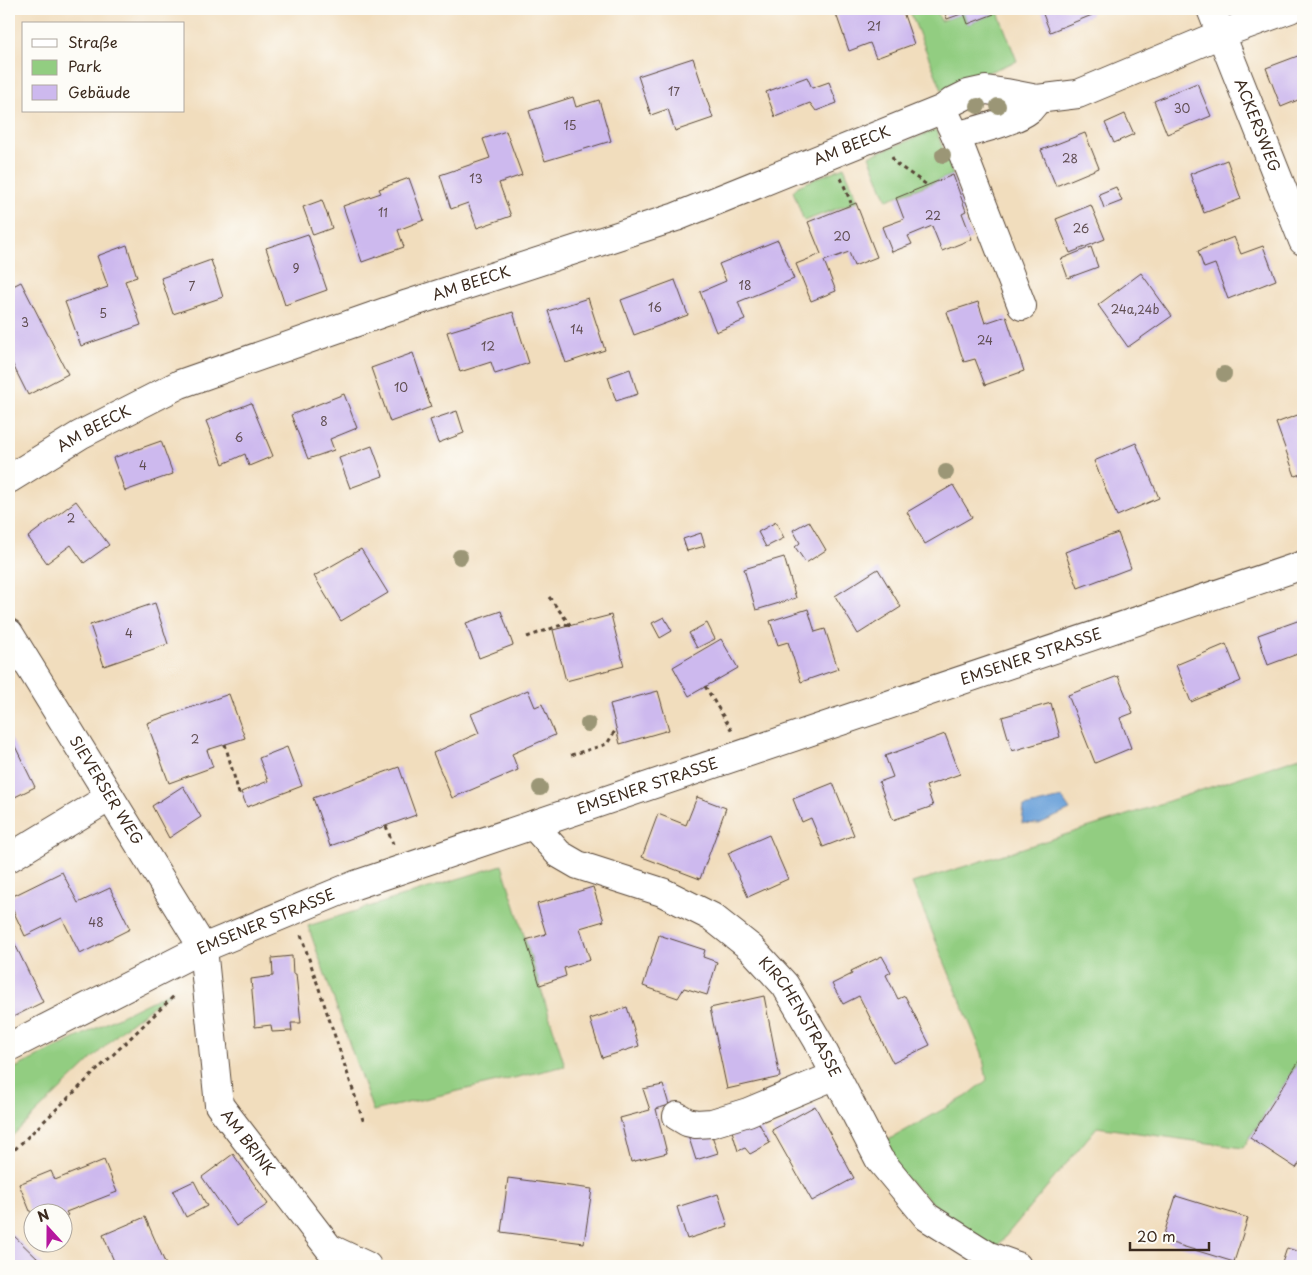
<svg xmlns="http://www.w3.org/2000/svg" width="1312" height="1275" font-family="'Playpen Sans',sans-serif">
  <rect width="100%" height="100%" fill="#fdfcf7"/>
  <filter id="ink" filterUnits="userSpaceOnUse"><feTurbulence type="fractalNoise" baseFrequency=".02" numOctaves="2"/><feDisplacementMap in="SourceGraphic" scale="10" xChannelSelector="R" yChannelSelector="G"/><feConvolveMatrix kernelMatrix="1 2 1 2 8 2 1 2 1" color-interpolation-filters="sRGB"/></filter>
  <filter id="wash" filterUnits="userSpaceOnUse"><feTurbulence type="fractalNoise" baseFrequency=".0096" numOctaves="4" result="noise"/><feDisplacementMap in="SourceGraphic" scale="20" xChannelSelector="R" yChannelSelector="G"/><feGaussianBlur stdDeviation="1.12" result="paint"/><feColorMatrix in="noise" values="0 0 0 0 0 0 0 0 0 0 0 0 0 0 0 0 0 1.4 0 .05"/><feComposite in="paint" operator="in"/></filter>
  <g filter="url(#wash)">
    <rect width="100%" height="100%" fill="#f1ddbd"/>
    <!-- green -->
    <path fill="#92cd81" stroke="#667c50" d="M909,9H936L941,21L964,13L968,24L998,12L1017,61L942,90Z
      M936,130L953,175L887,200L869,156Z
      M844,167L858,201L804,221L793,191L798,186Z
      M1303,756V1055L1243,1148L1097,1127L989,1256L874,1148L967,1096L987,1080L982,1053L912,883L1112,820Z
      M502,865L565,1066L373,1111L308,926Z
      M174,990L124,1028L9,1139V1071Z"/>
    <!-- water -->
    <path fill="#6da3da" stroke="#54667c" d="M1062,798L1070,810L1039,824L1022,823L1024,807Z"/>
    <g id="blocks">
      <!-- building -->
      <path fill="#cdb9ee" d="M840,9H902L914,44L876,58L870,43L849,51L835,11Z
        M943,9H992L994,14L968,24L964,13L947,19Z
        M1041,9H1089L1092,15L1050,32Z
        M1303,54V98L1281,107L1266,68Z
        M693,58L713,118L675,131L668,109L651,115L638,76Z
        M807,77L812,88L829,82L837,103L816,111L810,103L775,117L766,92Z
        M1197,83L1211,116L1167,134L1154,101Z
        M573,97L576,107L599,100L611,141L545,161L529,111Z
        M1125,114L1134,134L1114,143L1105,123Z
        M506,131L522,175L499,183L511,216L477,228L468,203L451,209L440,175L490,158L483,139Z
        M1085,133L1099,168L1056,186L1041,150Z
        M1227,160L1241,199L1204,213L1190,174Z
        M953,175L966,211L962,213L972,239L942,251L932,226L908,236L912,244L892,252L882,227L904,219L896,198Z
        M409,178L424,220L398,230L404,247L362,262L343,206L381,193L379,189Z
        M1116,187L1122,201L1104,208L1099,194Z
        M322,200L332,228L313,235L303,207Z
        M856,203L877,257L854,266L849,252L824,261L836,291L811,301L796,264L821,254L808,222Z
        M1091,205L1105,239L1070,253L1056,219Z
        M308,234L327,290L285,305L266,248Z
        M1234,237L1241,254L1263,246L1276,280L1228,299L1215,264L1204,268L1198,251Z
        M778,240L794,279L738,302L745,320L716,332L700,292L726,281L719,264Z
        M127,245L137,277L125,281L141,325L81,346L65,302L108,287L97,256Z
        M1091,247L1098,267L1068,278L1061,259Z
        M211,260L223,297L173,314L161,278Z
        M1141,273L1172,316L1128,347L1098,305Z
        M675,280L688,315L634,335L621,300Z
        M21,282L68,374L28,395L9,357V288Z
        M588,298L605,350L566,363L548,311Z
        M978,302L985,323L1006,316L1024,371L985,385L975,359L964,362L947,312Z
        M513,312L529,363L495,374L491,362L460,372L447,332Z
        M413,353L431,407L390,422L371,368Z
        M630,369L638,394L616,401L608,377Z
        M344,394L357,428L330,439L334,450L308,459L291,415Z
        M251,403L273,456L249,466L245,454L223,464L206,421Z
        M457,411L464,433L438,443L430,420Z
        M1303,413V473L1295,476L1276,423Z
        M161,441L173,474L125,491L113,458Z
        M1136,443L1159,498L1117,516L1094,461Z
        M372,446L383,476L350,488L339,458Z
        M953,485L972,517L925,544L907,512Z
        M76,501L109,545L84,563L71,545L47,563L28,537Z
        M809,521L826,550L806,563L795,547L800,543L793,530Z
        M776,522L784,538L766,547L758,532Z
        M701,533L705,546L687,551L683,539Z
        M1118,533L1131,568L1078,588L1065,552Z
        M361,549L388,593L341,621L314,576Z
        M784,557L796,598L756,610L744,569Z
        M878,569L901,607L858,634L835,596Z
        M155,603L168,644L104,666L90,625Z
        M808,609L815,632L825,629L838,669L801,682L788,642L778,645L770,621Z
        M501,611L513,645L479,658L466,623Z
        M611,615L624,666L566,681L553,630Z
        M664,617L672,631L660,638L652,623Z
        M1303,619V652L1268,665L1258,635Z
        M707,623L715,639L697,648L689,633Z
        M721,639L738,668L689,696L673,667Z
        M1226,644L1241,681L1191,702L1176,665Z
        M1118,676L1133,713L1120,718L1131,748L1095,763L1068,695Z
        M528,690L535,707L542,704L555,735L512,754L518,770L452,798L433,753L479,733L471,714Z
        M658,691L669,730L620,744L610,704Z
        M229,694L245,738L207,750L213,767L169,783L147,723Z
        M1051,703L1060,737L1012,751L1002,717Z
        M9,734L35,787L9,800Z
        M945,734L960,774L926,786L933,806L893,820L879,782L893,777L885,756Z
        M287,747L302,786L247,807L241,792L268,781L259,758Z
        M399,767L416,815L330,846L313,798Z
        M833,783L854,835L823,847L811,818L802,822L793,799Z
        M183,786L201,817L169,838L152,806Z
        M697,797L726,808L700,879L642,857L658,814L686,825Z
        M769,835L788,879L748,897L728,853Z
        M62,872L78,903L110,888L130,929L80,954L62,918L25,936L9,902V898Z
        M593,887L604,921L580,928L590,960L564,968L566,976L540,985L526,940L546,934L537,904Z
        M659,935L705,950L703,957L717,962L707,995L684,988L678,998L643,986Z
        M11,936L43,1002L9,1019V937Z
        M292,956L293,974H296L301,1023H291L292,1031L272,1032L271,1025L255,1027L251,979L273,976L272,958Z
        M882,956L891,972L886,975L898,999L905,996L930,1045L893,1063L859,996L843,1004L832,984L852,974L851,971Z
        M764,996L780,1077L727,1089L710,1008Z
        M627,1007L639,1046L602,1058L590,1019Z
        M1303,1055V1158L1296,1168L1250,1138Z
        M663,1085L669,1105L656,1109L667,1153L631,1162L620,1118L650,1110L643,1089Z
        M815,1106L854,1178L812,1201L772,1130Z
        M756,1118L770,1143L750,1154L745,1148L738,1151L732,1131Z
        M709,1127L718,1153L696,1160L688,1135Z
        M233,1154L268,1204L236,1226L202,1177Z
        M104,1160L117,1192L66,1212L68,1215L62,1218V1212H32V1216L19,1184L51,1171L55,1180Z
        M508,1178L592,1189L584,1243L501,1232Z
        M194,1181L207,1206L186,1217L173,1191Z
        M718,1194L728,1226L687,1239L677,1207Z
        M1176,1196L1248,1218L1234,1262L1162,1240Z
        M145,1217L166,1265L163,1266H116L103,1235Z
        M9,1231L43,1264L40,1266H9Z
        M1287,1248L1303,1253V1266H1281Z"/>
    </g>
  </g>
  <g filter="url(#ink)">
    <use href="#blocks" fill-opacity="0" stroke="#564536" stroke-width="1"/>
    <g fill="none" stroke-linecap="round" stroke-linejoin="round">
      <defs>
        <g id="minor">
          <path id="s1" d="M1211,9L1303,241"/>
          <path d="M956,136C976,130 1014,122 1030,109C1033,106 1035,103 1037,99"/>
          <path d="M1022,306L956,136L943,109L952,102L968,94L986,90L1006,93L1037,99L1078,94L1221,34L1290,9"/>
          <path id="s2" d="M9,479L80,435L180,384L408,304L676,217L943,109"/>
          <path id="s3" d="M9,633L203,948L219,1105L329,1248L367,1266"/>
          <path id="s4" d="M533,825L559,854L578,865L662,892L712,917L751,948L785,985L818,1041L879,1159L927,1217L989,1256L1017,1266"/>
          <path d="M9,858L110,797"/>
          <path id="s5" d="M9,1047L203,948L355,885L1303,565"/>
          <path d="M677,1116L687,1122L696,1124L712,1123L748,1112L836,1075"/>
        </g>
      </defs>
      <!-- minor casing -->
      <use href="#minor" stroke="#564536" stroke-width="30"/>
      <!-- path -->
      <path stroke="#564536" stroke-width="3" stroke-dasharray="4 4" stroke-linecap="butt" d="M892,157L895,163L927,185
        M841,178L851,203
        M549,597L571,626
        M527,637L564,624L571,626
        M705,686L732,731
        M225,744L240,797
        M571,755L607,744L616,729
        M386,826L393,844
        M301,935L364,1123
        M9,1155L176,994"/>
      <!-- minor -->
      <use href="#minor" stroke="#fff" stroke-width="28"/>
    </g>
    <!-- trees -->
    <g fill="#9b9676">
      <circle cx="978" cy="106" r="8"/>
      <circle cx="998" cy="106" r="8"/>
      <circle cx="943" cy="155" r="8"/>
      <circle cx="1224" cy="374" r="8"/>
      <circle cx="946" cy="472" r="8"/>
      <circle cx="460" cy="557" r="8"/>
      <circle cx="588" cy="724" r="8"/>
      <circle cx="540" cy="788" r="8"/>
    </g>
  </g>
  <g text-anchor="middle" stroke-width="5" stroke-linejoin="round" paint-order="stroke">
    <!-- number labels -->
    <g font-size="12" fill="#604e52">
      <text x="874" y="31">21</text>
      <text x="674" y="96">17</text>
      <text x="1182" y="113">30</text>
      <text x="570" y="130">15</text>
      <text x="1070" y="163">28</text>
      <text x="476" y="183">13</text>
      <text x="383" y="217">11</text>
      <text x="933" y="220">22</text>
      <text x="1081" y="233">26</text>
      <text x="842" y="241">20</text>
      <text x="296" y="273">9</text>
      <text x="745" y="290">18</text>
      <text x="192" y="291">7</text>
      <text x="655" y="312">16</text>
      <text x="1135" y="314">24a,24b</text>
      <text x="103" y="318">5</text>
      <text x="25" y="327">3</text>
      <text x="577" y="334">14</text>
      <text x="985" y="345">24</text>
      <text x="488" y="351">12</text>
      <text x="401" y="392">10</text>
      <text x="324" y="426">8</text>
      <text x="239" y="442">6</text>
      <text x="143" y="470">4</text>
      <text x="71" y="523">2</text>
      <text x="129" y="638">4</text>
      <text x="195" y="744">2</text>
      <text x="96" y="927">48</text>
    </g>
    <!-- street labels -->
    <g font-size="15" fill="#3b2a1e" stroke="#fdfcf7">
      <text dy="5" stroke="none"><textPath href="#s1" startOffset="125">ACKERSWEG</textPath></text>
      <text dy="5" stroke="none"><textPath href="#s2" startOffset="909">AM BEECK</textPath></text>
      <text dy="5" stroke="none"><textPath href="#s2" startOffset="504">AM BEECK</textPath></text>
      <text dy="5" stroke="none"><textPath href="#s2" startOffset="99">AM BEECK</textPath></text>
      <text dy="5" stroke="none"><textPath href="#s5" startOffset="1096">EMSENER STRASSE</textPath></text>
      <text dy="5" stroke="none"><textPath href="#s5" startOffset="691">EMSENER STRASSE</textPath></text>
      <text dy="5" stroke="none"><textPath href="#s3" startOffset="185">SIEVERSER WEG</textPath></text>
      <text dy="5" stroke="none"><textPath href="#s5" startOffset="286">EMSENER STRASSE</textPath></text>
      <text dy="5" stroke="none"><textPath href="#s4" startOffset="340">KIRCHENSTRASSE</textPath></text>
      <text dy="5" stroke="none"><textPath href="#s3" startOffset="575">AM BRINK</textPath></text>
    </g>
  </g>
  <!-- margin -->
  <rect width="1312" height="1275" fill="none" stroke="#fdfcf7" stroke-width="30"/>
  <!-- legend -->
  <rect x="22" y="22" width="162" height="90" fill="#fdfcf7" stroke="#afa8a0"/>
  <rect x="32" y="39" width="25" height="8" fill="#ffffff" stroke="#afa8a0"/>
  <text x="68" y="48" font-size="15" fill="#3b2a1e">Straße</text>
  <rect x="32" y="60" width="25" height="15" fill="#92cd81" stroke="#afa8a0"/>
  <text x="68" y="72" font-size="15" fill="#3b2a1e">Park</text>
  <rect x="32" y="85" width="25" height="15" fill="#cdb9ee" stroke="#afa8a0"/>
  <text x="68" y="98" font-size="15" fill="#3b2a1e">Gebäude</text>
  <!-- north arrow -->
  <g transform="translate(48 1228) rotate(339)"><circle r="24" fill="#fdfcf7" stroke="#afa8a0"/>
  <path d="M0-4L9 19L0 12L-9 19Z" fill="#b5179e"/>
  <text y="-8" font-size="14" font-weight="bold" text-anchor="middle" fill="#3b2a1e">N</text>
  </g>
  <!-- scale -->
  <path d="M1130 1242v8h79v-8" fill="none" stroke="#3b2a1e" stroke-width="2.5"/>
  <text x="1137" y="1242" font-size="15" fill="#3b2a1e" stroke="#fdfcf7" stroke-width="4" paint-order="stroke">20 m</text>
</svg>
